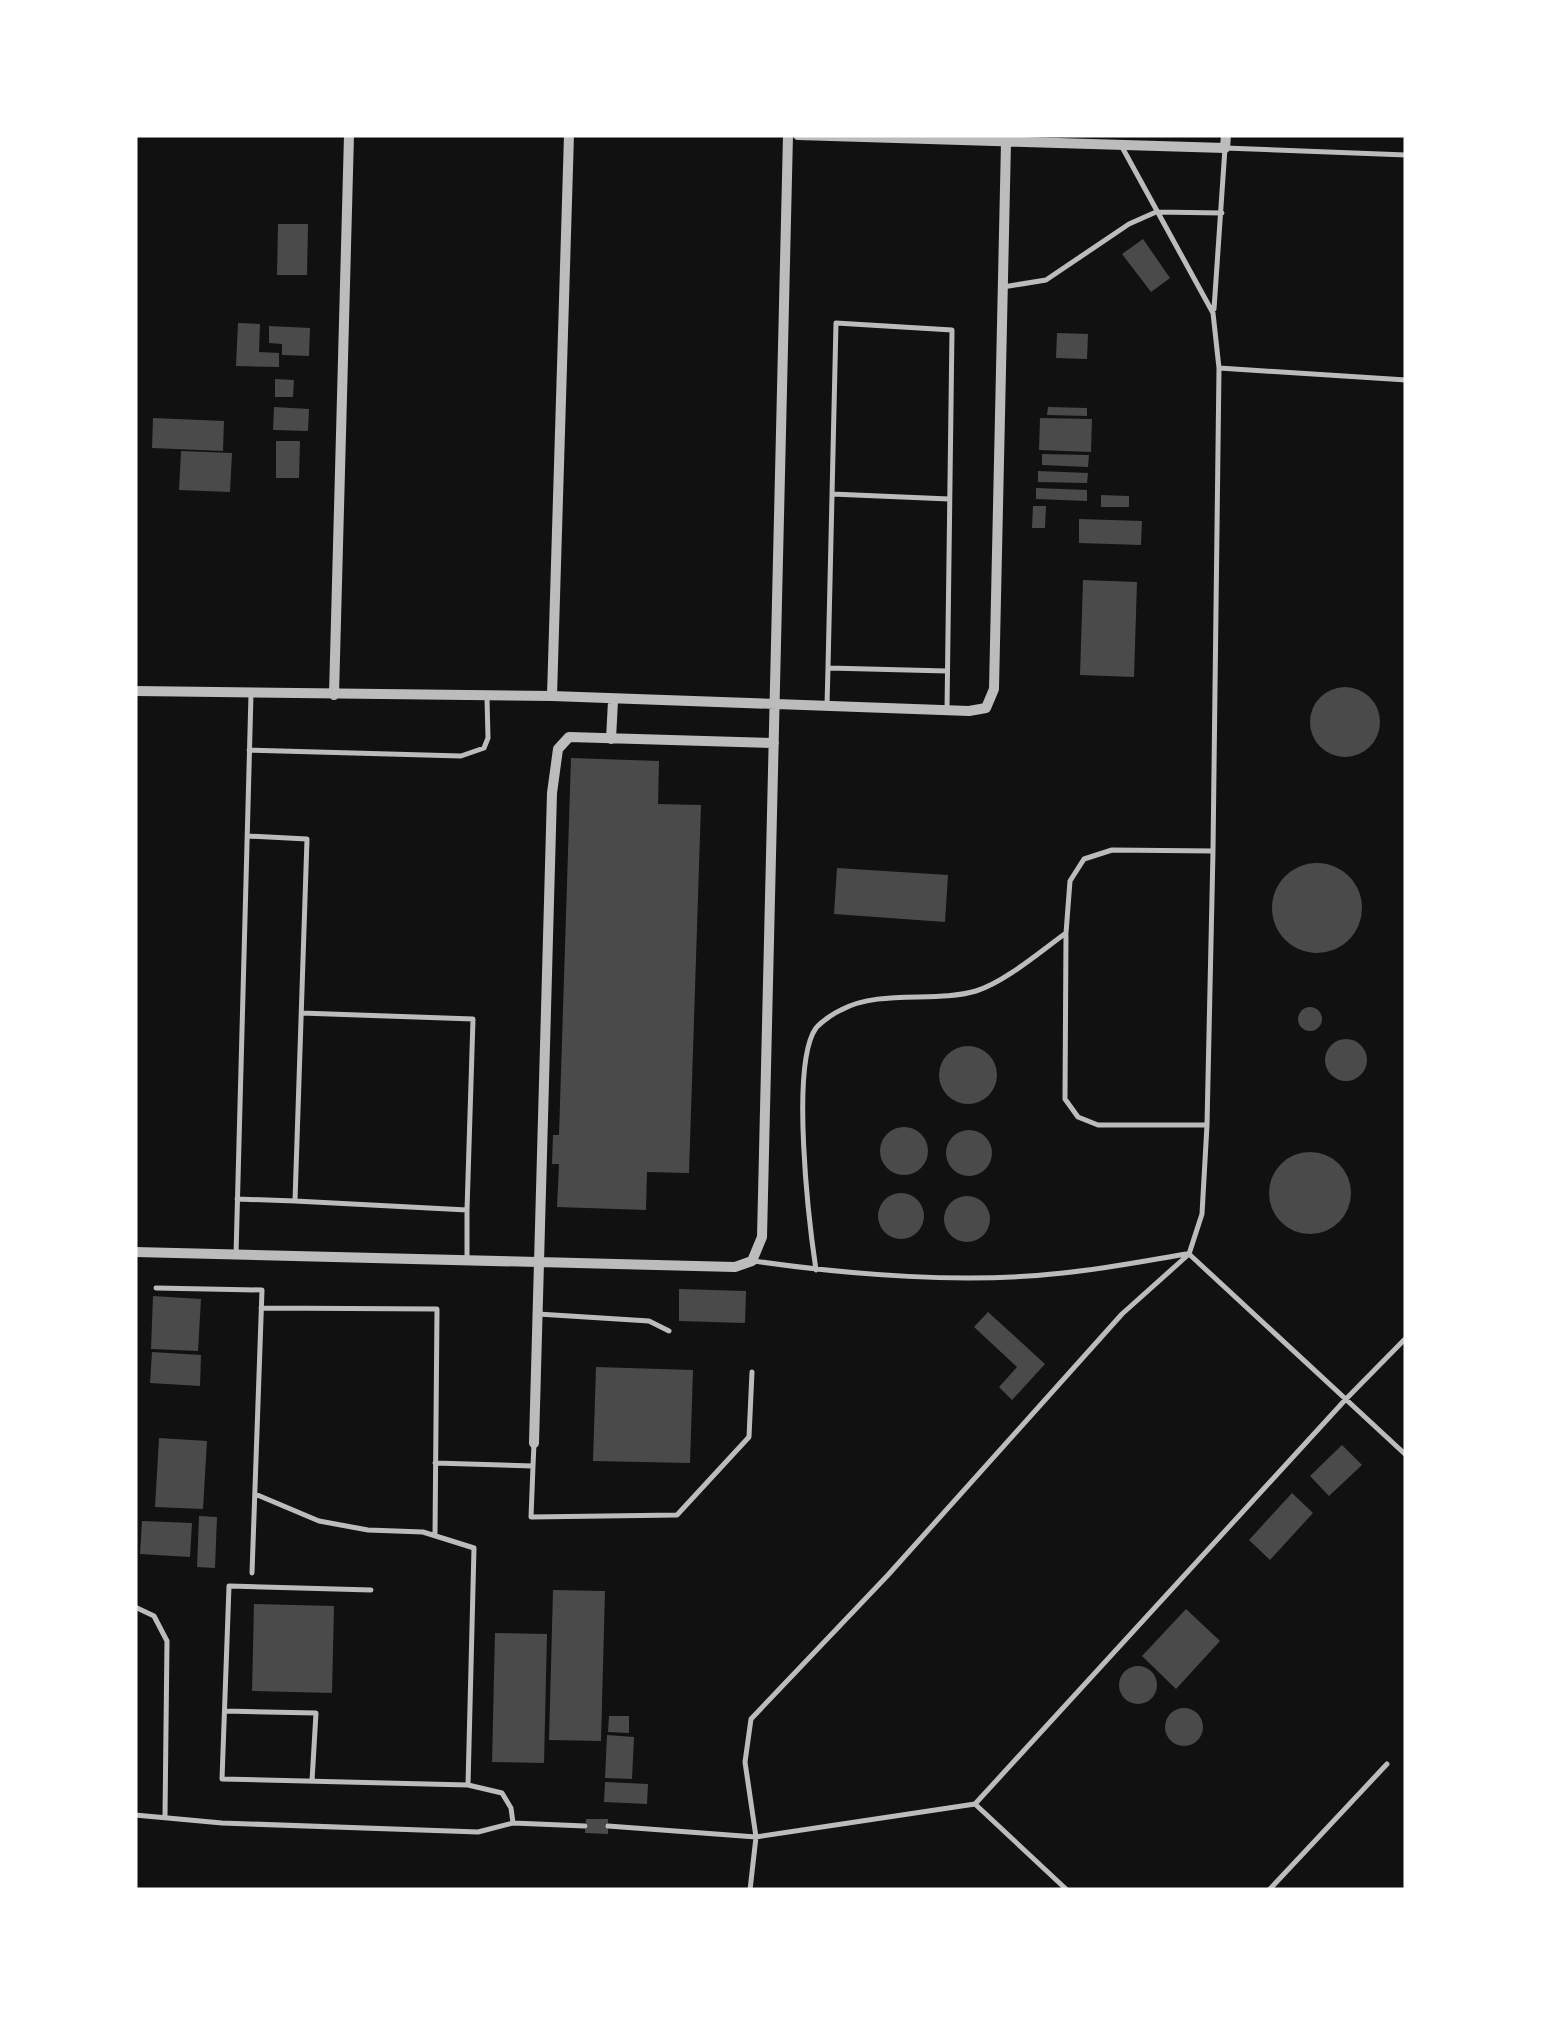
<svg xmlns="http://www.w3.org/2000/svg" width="1541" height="2025" font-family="Karla,sans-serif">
  <rect width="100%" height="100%" fill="#111"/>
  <!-- building -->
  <path fill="#4a4a4a" d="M278,224H308L307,275H277Z
    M1143,239L1170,278L1151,292L1122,254Z
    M238,323L260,324L259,352L279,353V367L236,366Z
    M269,326L310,328L309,356L282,355V344L269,343Z
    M1057,333L1088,334L1087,359L1056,358Z
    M275,379L294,380L293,397H275Z
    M274,407L309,409L308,431L273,430Z
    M1048,407L1087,408V416L1047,415Z
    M153,418L224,421L223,451L152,448Z
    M1040,418L1092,419L1091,452L1039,450Z
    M276,441H300L299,478H276Z
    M181,451L232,453L230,492L179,490Z
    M1042,454L1089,455L1088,467L1042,465Z
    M1038,471L1088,473L1087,483L1038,482Z
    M1036,488L1087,490V501L1036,499Z
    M1101,495L1129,496V507H1101Z
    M1033,506H1046L1045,528H1032Z
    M1079,519L1142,521L1141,545L1079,543Z
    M1083,580L1137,582L1134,677L1080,675Z
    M1310 722a35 35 0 1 1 70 0a35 35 0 1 1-70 0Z
    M571,758L659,761L658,804L701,805L689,1173L647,1172L646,1210L557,1207L559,1164H552L553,1135H559Z
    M1272 908a45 45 0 1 1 90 0a45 45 0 1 1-90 0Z
    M837,868L948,875L945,922L834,914Z
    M1298 1019a12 12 0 1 1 24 0a12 12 0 1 1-24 0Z
    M1325 1060a21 21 0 1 1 42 0a21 21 0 1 1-42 0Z
    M939 1075a29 29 0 1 1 58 0a29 29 0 1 1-58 0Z
    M880 1151a24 24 0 1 1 48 0a24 24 0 1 1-48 0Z
    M946 1153a23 23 0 1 1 46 0a23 23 0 1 1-46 0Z
    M1269 1193a41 41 0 1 1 82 0a41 41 0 1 1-82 0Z
    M878 1216a23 23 0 1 1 46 0a23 23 0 1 1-46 0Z
    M944 1219a23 23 0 1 1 46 0a23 23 0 1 1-46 0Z
    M679,1289L746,1291L745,1323L679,1321Z
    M153,1296L201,1299L198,1351L151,1349Z
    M988,1312L1045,1364L1012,1400L999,1387L1017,1367L974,1327Z
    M152,1352L201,1355L200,1386L150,1383Z
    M596,1367L693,1370L690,1463L593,1461Z
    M159,1438L207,1441L203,1509L155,1507Z
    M1342,1445L1362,1465L1329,1496L1310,1476Z
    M1292,1493L1313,1513L1270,1560L1249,1540Z
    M199,1516L217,1517L215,1568L197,1567Z
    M142,1521L192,1523L190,1557L140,1554Z
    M553,1590L605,1591L601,1741L549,1740Z
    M254,1604L334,1606L332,1693L252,1691Z
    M1186,1609L1220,1641L1176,1689L1142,1656Z
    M495,1633L547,1634L544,1763L492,1762Z
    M1119 1685a19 19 0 1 1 38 0a19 19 0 1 1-38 0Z
    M1165 1727a19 19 0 1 1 38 0a19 19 0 1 1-38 0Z
    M609,1716H629V1733L608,1732Z
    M607,1735L634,1737L632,1779L605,1778Z
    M605,1782L648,1784L647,1804L604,1802Z
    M586,1819H608V1834L585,1833Z"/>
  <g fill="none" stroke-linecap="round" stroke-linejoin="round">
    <!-- service -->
    <path stroke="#bcbcbc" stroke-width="5" d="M1003,287L1046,280L1129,224L1156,212L1222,213
      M1214,309L1225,148L1406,155
      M1219,368L1406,380
      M832,494L949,499
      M947,671L828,668L836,323L952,330L947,710
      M827,705L828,668
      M249,750L461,756L484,748L488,738L487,698
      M1066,935L1065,1099L1078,1117L1098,1125H1207
      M237,1199L295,1201L307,839L247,836
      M295,1201L467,1210L473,1019L301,1013
      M1189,1254L1406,1455
      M236,1255L251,694
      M467,1260V1210
      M754,1261C850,1275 966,1284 1063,1273C1104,1269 1145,1261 1186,1254
      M816,1270C809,1223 790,1064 816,1028C821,1022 834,1013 841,1010C879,989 936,1003 976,991C1005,982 1041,951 1066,933L1070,881L1084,859L1112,850L1213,851
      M156,1288L262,1290L252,1573
      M261,1308L437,1309L435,1535
      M538,1314L649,1321L669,1331
      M435,1463L533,1466L534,1443
      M533,1466L531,1517L677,1515L749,1437L752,1372
      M255,1494L319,1521L368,1530L423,1532L474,1548L468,1785L502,1793L511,1808L513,1823
      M371,1590L229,1586L222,1779L468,1785
      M135,1607L154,1616L167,1641L165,1816
      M225,1711L316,1713L312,1781
      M975,1804L1346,1399L1406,1338
      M135,1815L222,1823L478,1832L513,1823L585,1826
      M608,1826L756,1837L975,1804L1067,1890
      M750,1890L756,1837L745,1762L751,1719L888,1575L1122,1314L1189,1254L1202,1214L1207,1125L1213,851L1219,368L1213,313L1122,147
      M1269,1890L1387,1764"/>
    <!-- minor -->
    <path stroke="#bcbcbc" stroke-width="10" d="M798,135L1225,148L1226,135
      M135,691L552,696L969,711L986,708L994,689L1006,142
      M334,695L349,135
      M552,696L569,135
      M611,739L613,701
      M135,1252L735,1267L752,1261L762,1237L788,135
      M534,1443L552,793L558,749L569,737L774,743"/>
  </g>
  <!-- border -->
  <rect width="1541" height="2025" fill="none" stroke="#ffffff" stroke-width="275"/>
</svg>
